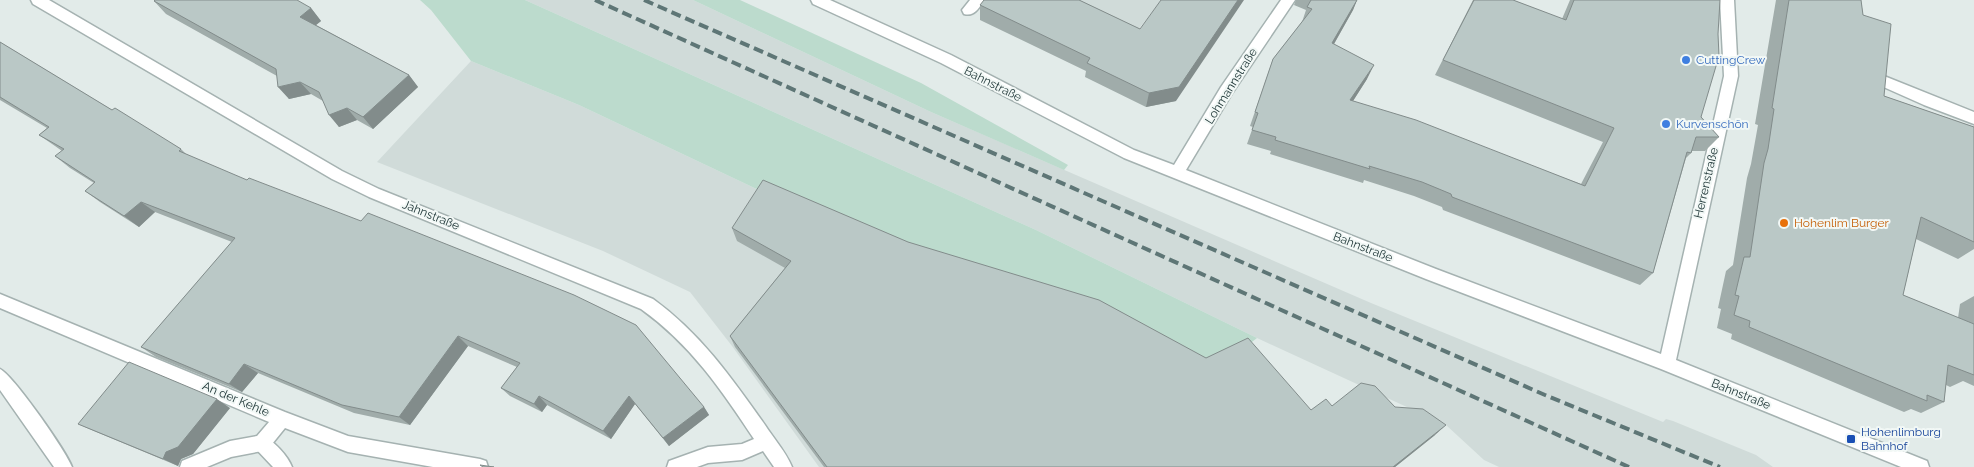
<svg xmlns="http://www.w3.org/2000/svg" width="1974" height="467" font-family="Raleway,sans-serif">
  <rect width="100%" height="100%" fill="#e2ebe9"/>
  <!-- built -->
  <path fill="#d0dbd9" d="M525,0H693L931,112L1371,303L1663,422L1666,419L1673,421L1756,455L1773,467H1499L1484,460L1446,425L1257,338L1036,230Z
    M1060,0H1162L1133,36Z
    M471,61L579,105L767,194L1186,467H819L732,346L690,292L603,251L377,162Z"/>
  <!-- green -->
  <path fill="#bcdbcd" d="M420,0H525L1036,230L1257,338L1243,349L1216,362L767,194L579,105L471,61L431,10Z
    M693,0H740L921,83L1068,165L1064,170L931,112Z"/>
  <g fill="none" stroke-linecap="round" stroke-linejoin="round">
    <defs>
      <path id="lane" d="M1884,76L1974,112V124L1924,105L1879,85L1877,81L1879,77Z
        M262,435C273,440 288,456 292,467H273L256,449L254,443L256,437Z"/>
      <path id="street" d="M31,0H49L342,171L379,189L653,299C701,334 731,377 765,425C774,439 786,452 792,467H774L763,451L742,460L708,463L697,467H667L669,461L708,447L742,444L754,439C721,389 691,345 641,309L369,197L332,179L33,4Z
        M811,0H830L951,55L1134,150L1174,165L1221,87L1281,0H1295L1231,95L1186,170L1436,269L1661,354L1724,76L1720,0H1734L1738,76L1676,360L1927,461L1929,467H1901L1661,369L1426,279L1124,158L941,63L813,4Z
        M970,0H984C979,8 974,17 964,14L962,10Z
        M0,294L285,412L348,436L480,459L486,461L488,467H433L348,452L285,428L268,449L262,451L231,457L207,467H180L182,461L230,441L257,436L269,422L0,308Z
        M0,369C13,375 66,451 72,467H54L0,390Z"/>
    </defs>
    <!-- lane casing -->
    <use href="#lane" stroke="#a5b2b1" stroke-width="3"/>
    <!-- street casing -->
    <use href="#street" stroke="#a5b2b1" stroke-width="3"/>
    <!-- lane -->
    <use href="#lane" fill="#fff" fill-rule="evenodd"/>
    <!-- street -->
    <use href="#street" fill="#fff" fill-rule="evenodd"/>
    <!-- rail -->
    <path stroke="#5e7676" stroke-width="4" stroke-dasharray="10 5" stroke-linecap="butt" d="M595,0L1629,467
      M644,0L1545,395L1720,467"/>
  </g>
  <!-- wall -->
  <path fill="#a0acaa" d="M983,0H1079L1140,29L1176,101L1146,107L1085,77L1086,71L980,20V5L983,2Z
    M1296,0H1357L1353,10L1334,44L1367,79L1353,101L1581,184L1603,142L1435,75L1473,0H1513L1562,19L1570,0H1720L1701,117L1719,137L1705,151H1691V153L1686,158L1653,273L1640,285L1443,210L1442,207L1414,196L1364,180L1363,183L1270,154L1271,151L1247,144L1253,127L1250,126L1273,59L1302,22L1306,10L1294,5Z
    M1776,0H1861L1863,15L1884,96L1974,127V249L1958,259L1916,239L1903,295L1958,318L1960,304L1974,296V386L1963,381L1950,387L1946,385L1944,402L1921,413L1911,409L1904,412L1731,339L1732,334L1717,328L1721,309L1718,308L1726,271L1733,265L1747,178L1751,164L1758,125L1755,124Z
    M154,1L311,8L321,21L316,25L409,75L418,87L373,129L357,120L339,127L323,101L311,94L289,99L277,76L166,14Z
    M0,42L112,110L181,149L186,154L704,407L709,415L669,446L635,404L611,439L547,405L542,412L510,396L501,388L517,367L468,346L410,425L354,413L258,373L242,392L156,357L141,347L232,242L155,212L139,227L100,202L85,191L94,183L70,168L55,156L62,151L55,146L39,135L47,128L0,100Z
    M732,228L908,242L1206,358L1311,410L1332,406L1395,407L1435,435L1395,467H824L735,347L730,336L785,268L737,241Z
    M230,408L193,454L181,459L178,466L94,431L78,424Z"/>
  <!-- shaded-wall -->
  <path fill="#828c8b" d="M1238,0H1244L1176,101L1146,107L1149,93Z
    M1357,0L1353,10L1326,58L1332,43Z
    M311,8L321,21L311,29L300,17Z
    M1374,65L1367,79L1344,115L1350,100Z
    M409,75L418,87L373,129L363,117Z
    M300,82L311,94L289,99L278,87Z
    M347,108L357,120L339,127L329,115Z
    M141,202L155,212L139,227L124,216Z
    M458,336L468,346L410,425L399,417Z
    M244,364L258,373L242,392L229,384Z
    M539,396L547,405L542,412L534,404Z
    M629,396L635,404L611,439L603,431Z
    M217,399L230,408L193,454L181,459L178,466L163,459L166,452Z
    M704,407L709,415L669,446L663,438Z
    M1446,425L1435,435L1395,467H1393Z"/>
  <!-- building -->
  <path fill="#bac8c6" stroke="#828c8b" d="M155,0H297L311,8L300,17L409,75L363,117L347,108L329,115L319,92L300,82L278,87L276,69L154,1Z
    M984,0H1079L1140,29L1161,0H1238L1179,87L1149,93L1087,63L1090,58L980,5Z
    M1311,0H1357L1332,43L1374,65L1350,100L1416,120L1585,186L1614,128L1443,60L1474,0H1513L1566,20L1574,0H1720L1718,34L1719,56L1701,117L1719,137H1696L1691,153L1687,152L1653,273L1452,197L1451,194L1422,182L1369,166L1370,169L1275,140L1276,137L1252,130L1258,113L1255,112L1273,59L1312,9L1307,7Z
    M1789,0H1861L1863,15L1891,24L1884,96L1974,127V242L1921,217L1903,295L1974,324V375L1948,365L1944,402L1927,395V401L1749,327L1750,321L1734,315L1739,296L1735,295L1744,257H1750L1764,163L1768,149L1774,109L1772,108Z
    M0,42L112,110L115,108L181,149L179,151L247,180L249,178L361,221L368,213L574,295L636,325L704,407L663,438L629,396L603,431L539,396L534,404L501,388L520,363L458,336L399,417L342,405L244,364L229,384L141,347L235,238L141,202L124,216L85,191L95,182L55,156L64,149L39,135L49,127L0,97Z
    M763,180L908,242L1099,300L1206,358L1248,338L1311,410L1326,399L1332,406L1361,383L1375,386L1395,407L1423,409L1446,425L1393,467H827L730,336L791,261L732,228Z
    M129,362L217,399L178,447L166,452L163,459L78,424Z
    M480,465L494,467H483Z"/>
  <!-- markers -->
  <g fill="#3f7fe0" stroke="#f2f8f6" stroke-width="2">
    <circle cx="1686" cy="60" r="5"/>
    <circle cx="1666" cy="124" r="5"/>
  </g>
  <circle fill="#e8710a" stroke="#f2f8f6" stroke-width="2" cx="1784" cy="223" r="5"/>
  <rect fill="#1a4fb4" stroke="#f2f8f6" stroke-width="2" x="1846" y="434" width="10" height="10" rx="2.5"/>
  <g text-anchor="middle" stroke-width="4" stroke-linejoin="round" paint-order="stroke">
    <!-- shop labels -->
    <g font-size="12" fill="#366cbe" stroke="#f2f8f6" text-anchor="start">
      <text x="1696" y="64">CuttingCrew</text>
      <text x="1676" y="128">Kurvenschön</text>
    </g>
    <!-- street labels -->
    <g font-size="12" fill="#233a3b" stroke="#f2f8f6">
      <text transform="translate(993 84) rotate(27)" y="4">Bahnstraße</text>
      <text transform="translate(1231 86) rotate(-58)" y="4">Lohmannstraße</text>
      <text transform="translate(1706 183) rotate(-77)" y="4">Herrenstraße</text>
      <text transform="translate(431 215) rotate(22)" y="4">Jahnstraße</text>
      <text transform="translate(1363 247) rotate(21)" y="4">Bahnstraße</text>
      <text transform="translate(1741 394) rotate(22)" y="4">Bahnstraße</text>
      <text transform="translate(236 399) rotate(23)" y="4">An der Kehle</text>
    </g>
    <!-- food labels -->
    <g font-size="12" fill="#c56008" stroke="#f2f8f6" text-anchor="start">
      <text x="1794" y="227">Hohenlim Burger</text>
    </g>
    <!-- transit labels -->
    <g font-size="12" fill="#164399" stroke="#f2f8f6" text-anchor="start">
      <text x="1861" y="436">Hohenlimburg<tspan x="1861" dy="14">Bahnhof</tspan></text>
    </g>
  </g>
</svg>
